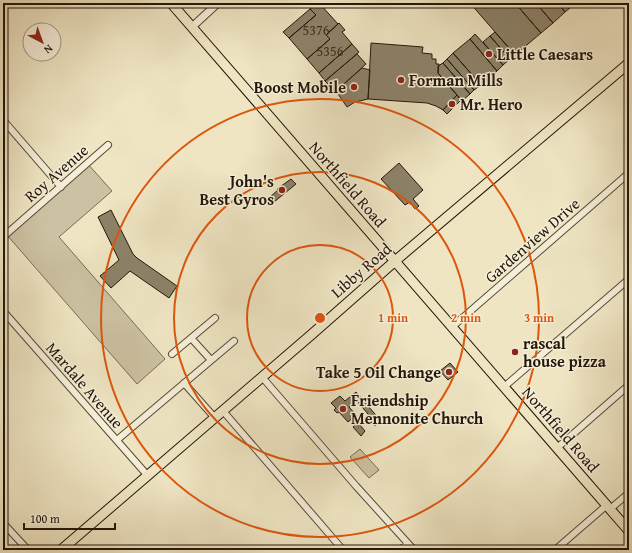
<svg xmlns="http://www.w3.org/2000/svg" width="632" height="553" font-family="'Gentium Book Plus',serif">
  <rect width="100%" height="100%" fill="#efe5c3"/>
  <filter id="stains"><feTurbulence type="fractalNoise" baseFrequency=".005" numOctaves="4"/><feColorMatrix values="0 0 0 0 .2 0 0 0 0 .09 0 0 0 0 .02 0 0 0 .5 -.17"/></filter>
  <radialGradient id="worn" r=".72"><stop offset=".6" stop-color="#630" stop-opacity="0"/><stop offset="1" stop-color="#630" stop-opacity=".3"/></radialGradient>
  <!-- green -->
  <path fill="#ccc2a3" stroke="#776c56" d="M87,163L112,191L59,237L165,359L137,384L6,234Z
    M360,449L379,470L369,478L350,457Z"/>
  <!-- building -->
  <path fill="#8d8269" stroke="#221608" d="M470,3H515L541,33L515,55Z
    M515,3H536L553,23L541,33Z
    M536,3H558L565,12L553,23Z
    M558,3H565L570,8L565,12Z
    M565,3H576L570,8Z
    M320,4L338,24L326,35L330,39L307,59L289,38L316,15L310,9L315,5L317,7Z
    M310,9L316,15L289,38L283,32Z
    M339,23L345,30L342,32L352,44L319,73L307,59L330,39L326,35Z
    M495,32L515,55L510,59L490,36Z
    M475,34L503,65L497,71L470,39Z
    M490,36L510,59L503,65L483,42Z
    M470,39L497,71L481,85L453,53Z
    M371,43L423,47L422,53L432,54V59H436V64H439L438,73L457,95L443,110L436,106L427,103L368,99Z
    M352,44L359,52L325,81L319,73Z
    M453,53L481,85L474,90L447,59Z
    M357,54L366,64L335,92L325,81Z
    M447,59L474,90L470,94L443,63Z
    M443,63L470,94L462,101L438,73V66Z
    M362,68L370,70L368,99L355,102L347,107L336,91Z
    M457,95L461,100L447,114L443,110Z
    M399,163L423,190L413,199L419,206L415,209L410,202L405,205L381,179Z
    M291,179L296,184L274,202L271,201L270,197L278,190L277,189Z
    M111,210L133,254L137,258L177,286L169,298L130,271L111,288L100,276L119,260L98,217Z
    M450,363L458,372L448,380L440,371Z
    M356,392L381,421L375,426L371,422L373,420L357,401L349,407L356,415L348,422L339,412L337,413L334,410L336,408L331,403L340,396L345,401Z
    M356,424L358,426L360,425L365,431L361,436L353,427Z"/>
  <g fill="none" stroke-linecap="round" stroke-linejoin="round">
    <defs>
      <path id="minor" d="M3,120L61,187
        M3,237L108,145
        M3,311L148,476
        M452,327L629,173
        M191,338L211,360
        M172,354L215,318
        M262,377L356,486L414,550
        M184,383L215,418
        M504,387L629,279
        M223,411L343,550
        M117,440L234,341
        M557,448L629,385
        M610,509L629,493
        M3,523L28,550
        M400,550L408,544
        M555,550L607,505"/>
      <path id="tertiary" d="M192,27L218,3"/>
      <path id="primary" d="M171,3L629,531
        M61,550L311,335L395,261L629,63"/>
    </defs>
    <!-- minor casing -->
    <use href="#minor" stroke="#554a37" stroke-width="8"/>
    <!-- tertiary casing -->
    <use href="#tertiary" stroke="#554a37" stroke-width="9"/>
    <!-- primary casing -->
    <use href="#primary" stroke="#221608" stroke-width="11"/>
    <!-- minor -->
    <use href="#minor" stroke="#f5eed8" stroke-width="6"/>
    <!-- tertiary -->
    <use href="#tertiary" stroke="#f5eed8" stroke-width="7"/>
    <!-- primary -->
    <use href="#primary" stroke="#efe5c3" stroke-width="9"/>
  </g>
  <!-- distance rings -->
  <g fill="none" stroke="#de560c" stroke-width="2">
    <circle cx="320" cy="318" r="73"/>
    <circle cx="320" cy="318" r="146"/>
    <circle cx="320" cy="318" r="219"/>
  </g>
  <!-- markers -->
  <g fill="#8f2418" stroke="#f5eed8" stroke-width="1.5">
    <circle cx="489" cy="54" r="4"/>
    <circle cx="401" cy="80" r="4"/>
    <circle cx="354" cy="87" r="4"/>
    <circle cx="452" cy="104" r="4"/>
    <circle cx="282" cy="190" r="4"/>
    <circle cx="515" cy="352" r="4"/>
    <circle cx="449" cy="372" r="4"/>
    <circle cx="343" cy="409" r="4"/>
  </g>
  <g text-anchor="middle" stroke-width="3" stroke-linejoin="round" paint-order="stroke">
    <!-- number labels -->
    <g font-size="14" fill="#3d3120">
      <text x="316" y="35">5376</text>
      <text x="330" y="56">5356</text>
    </g>
    <!-- poi labels -->
    <g font-size="16" font-weight="bold" fill="#221608" stroke="#f5eed8" text-anchor="start">
      <text x="497" y="60">Little Caesars</text>
      <text x="409" y="86">Forman Mills</text>
      <text x="346" y="93" text-anchor="end">Boost Mobile</text>
      <text x="460" y="110">Mr. Hero</text>
      <text x="274" y="187" text-anchor="end">John's<tspan x="274" dy="18">Best Gyros</tspan></text>
      <text x="523" y="349">rascal<tspan x="523" dy="18">house pizza</tspan></text>
      <text x="441" y="378" text-anchor="end">Take 5 Oil Change</text>
      <text x="351" y="406">Friendship<tspan x="351" dy="18">Mennonite Church</tspan></text>
    </g>
    <!-- street labels -->
    <g font-size="16" fill="#221608" stroke="#f5eed8">
      <text transform="translate(56 173) rotate(-41)" y="6">Roy Avenue</text>
      <text transform="translate(348 184) rotate(49)" y="6">Northfield Road</text>
      <text transform="translate(532 240) rotate(-41)" y="6">Gardenview Drive</text>
      <text transform="translate(361 270) rotate(-41)" y="6">Libby Road</text>
      <text transform="translate(85 385) rotate(49)" y="6">Mardale Avenue</text>
      <text transform="translate(561 429) rotate(49)" y="6">Northfield Road</text>
    </g>
  </g>
  <circle cx="320" cy="318" r="6" fill="#de560c" stroke="#f5eed8" stroke-width="2"/>
  <g font-size="12" text-anchor="middle" font-weight="bold" fill="#de560c" stroke="#f5eed8" stroke-width="3" stroke-linejoin="round" paint-order="stroke">
    <text x="393" y="322">1 min</text>
    <text x="466" y="322">2 min</text>
    <text x="539" y="322">3 min</text>
  </g>
  <!-- margin -->
  <rect width="632" height="553" fill="none" stroke="#efe5c3" stroke-width="16"/>
  <rect x="4" y="4" width="624" height="545" fill="none" stroke="#221608" stroke-width="2"/>
  <rect x="8" y="8" width="616" height="537" fill="none" stroke="#221608"/>
  <!-- north arrow -->
  <g transform="translate(42 42) rotate(139)"><circle r="19" fill="#f5eed8" stroke="#a19885"/>
  <path d="M0-3L7 15L0 10L-7 15Z" fill="#8f2418"/>
  <text y="-6" font-size="11" font-weight="bold" text-anchor="middle" fill="#221608">N</text>
  </g>
  <!-- scale -->
  <path d="M24 523v6h91v-6" fill="none" stroke="#221608" stroke-width="2"/>
  <text x="30" y="523" font-size="12" fill="#221608" stroke="#f5eed8" stroke-width="3" paint-order="stroke">100 m</text>
  <rect width="100%" height="100%" filter="url(#stains)"/>
  <rect width="100%" height="100%" fill="url(#worn)"/>
</svg>
